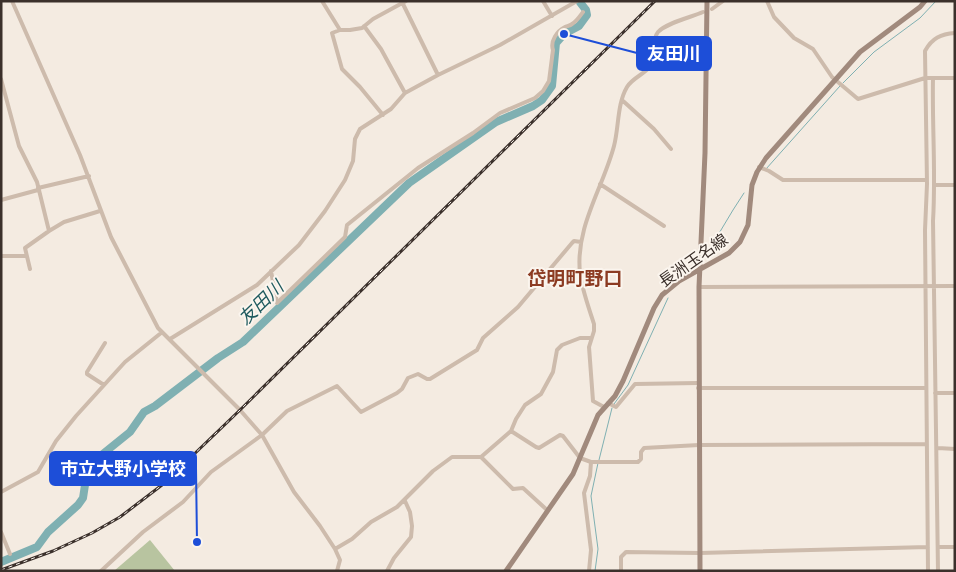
<svg xmlns="http://www.w3.org/2000/svg" width="956" height="572" font-family="'Sofia Sans Condensed','Noto Sans JP',sans-serif">
  <rect width="100%" height="100%" fill="#f4ebe1"/>
  <!-- green -->
  <path fill="#b8c4a0" d="M150,540L175,571H114Z"/>
  <g fill="none" stroke-linecap="round" stroke-linejoin="round">
    <!-- stream -->
    <path stroke="#7fb0b2" stroke-width="1" d="M843,83L874,52L920,18L936,1
      M766,169L840,86
      M712,245L733,210L744,193
      M614,404L628,385L668,298
      M599,460L612,408
      M595,571L598,549L591,496L598,463"/>
    <!-- river -->
    <path stroke="#7fb0b2" stroke-width="8" d="M1,562L37,547L48,532L78,505L83,498L87,472L104,453L130,432L144,412L155,406L218,358L243,342L409,183L496,122L533,106L542,100L552,86L556,43L564,34L579,26L587,15L586,10L579,1"/>
    <!-- street -->
    <path stroke="#cdbbac" stroke-width="4" d="M12,1L80,155L111,237L158,328L240,410L262,435L294,492L320,526L335,549L340,560L337,571
      M322,1L340,30
      M543,1L552,16
      M767,1L774,17L794,38L813,49L832,77L858,99L925,78H955
      M403,4L438,75
      M712,9L723,1
      M364,26L381,49L405,93
      M933,78C932,126 936,173 933,221L938,571
      M1,79L19,146L37,182L49,231L64,222L100,211
      M622,100L654,129L671,149
      M383,115L360,87L342,69L332,33L340,30H350L362,28L373,19L406,1
      M759,167L769,171L783,180H926
      M600,184L664,226
      M935,185H955
      M38,188L89,176
      M1,200L38,190
      M1,256H26
      M30,269L25,248L49,231
      M271,271L277,303L345,237L347,225L418,168L473,133L500,113L535,98L543,91L549,81L553,50C550,41 557,31 565,27C567,26 570,26 572,24C577,21 580,16 583,12
      M699,287L955,286
      M170,339L257,285L299,245L325,211L345,180L353,161L355,139L360,129L391,109L405,93L438,75L500,45L577,1
      M104,385L87,374V372L105,343
      M698,388H926
      M935,393H955
      M608,403L616,407L635,384L698,383
      M604,407L593,401L589,347L594,331V324C589,308 582,290 580,273C575,227 603,188 614,146C619,127 617,104 627,87C633,77 646,74 652,64C658,54 651,40 658,32C666,23 692,17 703,12
      M511,431L536,447L539,448L560,435L563,436L580,458L591,462H638L641,459V452L644,448L699,445L926,444
      M938,448L955,449
      M481,457L513,489L523,488L547,510
      M1,492L38,472L56,441L76,416L125,362L161,333
      M1,532L10,554
      M938,547H955
      M335,549L352,539L371,522L397,507L433,471L452,457H481L511,431L516,419L525,405L541,394L553,372L557,350L562,345L580,338H591
      M101,571L143,532L183,502L211,472L262,435L287,411L337,386L361,412L397,393L402,389L408,378L418,374L427,379H430L477,350L483,338L518,307L572,243L574,241L581,242
      M387,571L394,558L411,537L412,526L410,512L405,501
      M589,571L591,550L584,493L590,476L591,462
      M621,571V557L626,552L700,553L928,547
      M928,571L925,230L927,184L925,51C932,38 941,34 955,33"/>
    <!-- secondary -->
    <path stroke="#a18a7d" stroke-width="5" d="M506,571L573,474L598,415L615,396L623,381L654,308L662,295L679,281L729,253L740,242L748,225L752,185L757,172L766,158L860,52L920,7L925,1
      M700,571L699,287L705,153L707,1"/>
    <defs>
      <path id="rail" d="M1,570L53,551L92,533L120,517L162,485L240,410L655,1"/>
    </defs>
    <!-- rail casing -->
    <use href="#rail" stroke="#3b302b" stroke-width="3"/>
    <!-- rail -->
    <use href="#rail" stroke="#fbf5ee" stroke-width="1" stroke-dasharray="4" stroke-linecap="butt"/>
  </g>
  <g text-anchor="middle" stroke-width="4" stroke-linejoin="round" paint-order="stroke">
    <!-- street labels -->
    <g font-size="16" fill="#3b302b" stroke="#fbf5ee">
      <text transform="translate(693 260) rotate(-35)" y="6">長洲玉名線</text>
    </g>
    <!-- water labels -->
    <g font-size="18" font-style="italic" fill="#1f5a5e" stroke="#fbf5ee">
      <text transform="translate(261 303) rotate(-44)" y="6">友田川</text>
    </g>
    <!-- quarter labels -->
    <g font-size="19" font-weight="bold" fill="#8c3b22" stroke="#fbf5ee">
      <text x="575" y="285">岱明町野口</text>
    </g>
  </g>
  <!-- callouts -->
  <path fill="none" stroke="#1d4ed8" stroke-width="2" d="M564 34L637 53M197 542L196 468"/>
  <g fill="#1d4ed8" stroke="#fbf5ee" stroke-width="2">
    <circle cx="564" cy="34" r="5"/>
    <circle cx="197" cy="542" r="5"/>
  </g>
  <g fill="#1d4ed8" stroke="#1d4ed8" stroke-width="2">
    <rect x="637" y="37" width="74" height="33" rx="5"/>
    <rect x="50" y="452" width="146" height="33" rx="5"/>
  </g>
  <g font-size="18" text-anchor="middle" font-weight="bold" fill="#fff">
    <text x="674" y="60">友田川</text>
    <text x="123" y="475">市立大野小学校</text>
  </g>
  <!-- border -->
  <rect width="956" height="572" fill="none" stroke="#3b302b" stroke-width="5"/>
</svg>
